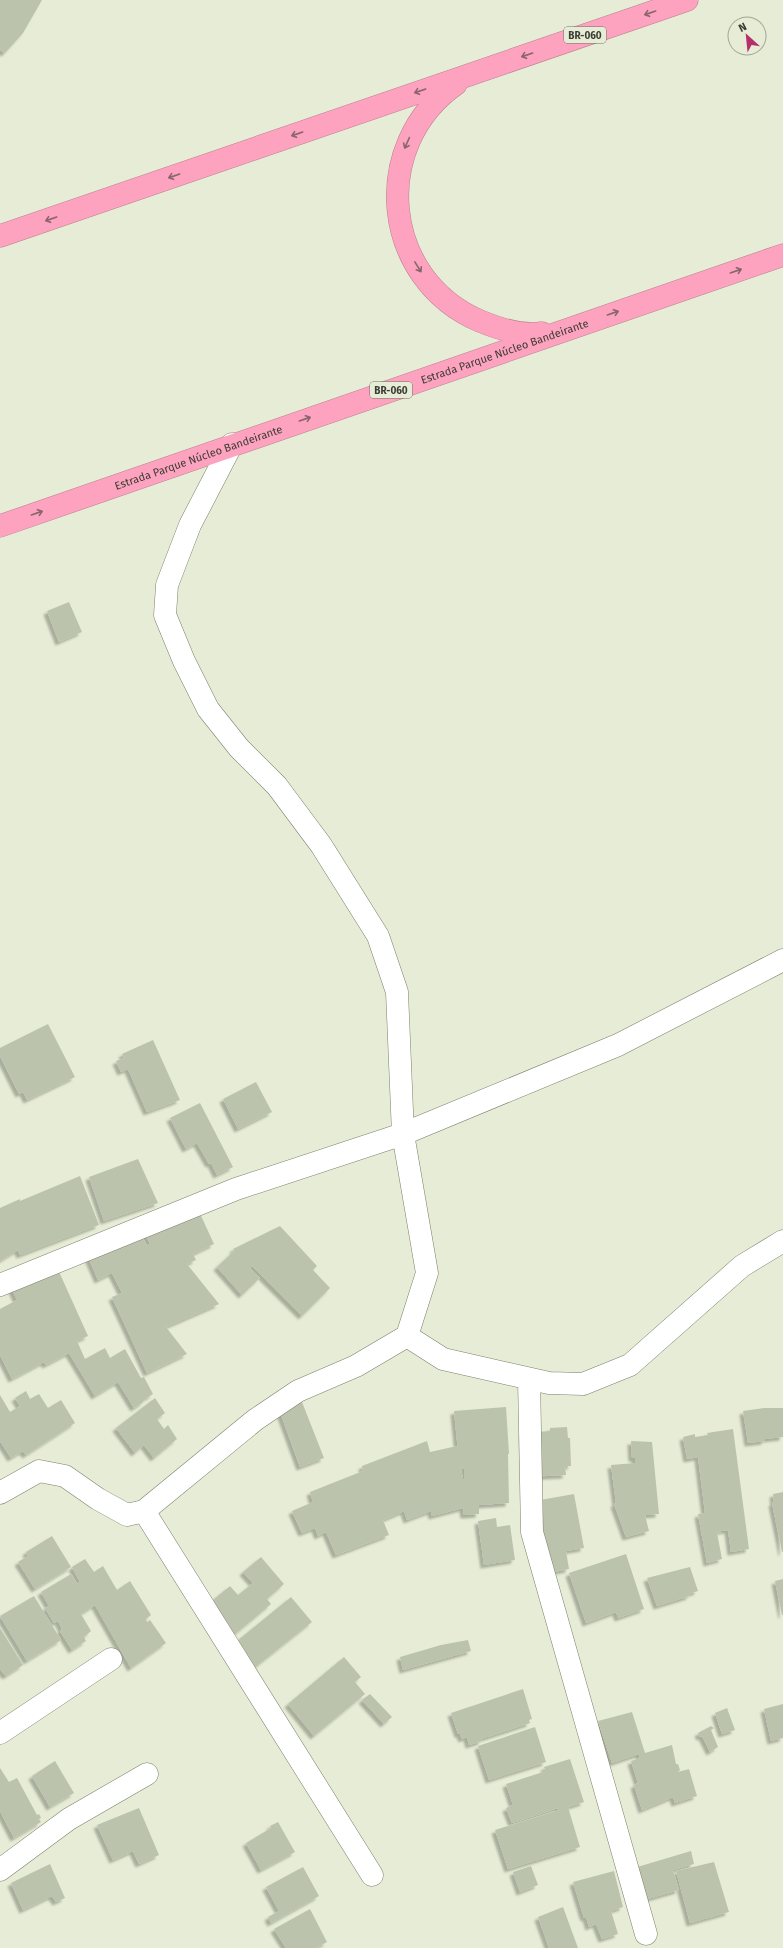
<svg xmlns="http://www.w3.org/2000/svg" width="783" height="1948" font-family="'Fira Sans',sans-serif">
  <defs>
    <filter id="shadow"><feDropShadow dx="-3.5" dy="3.5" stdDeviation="1" flood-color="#0004"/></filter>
  </defs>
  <rect width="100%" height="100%" fill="#e6ecd5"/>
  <!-- building -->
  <path fill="#bcc3ac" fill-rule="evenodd" filter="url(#shadow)" d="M0,0H42L23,33L5,53L0,50Z
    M69,602L82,632L59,642L47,611Z
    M48,1024L75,1077L27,1100L23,1092L19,1094L0,1056V1048Z
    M153,1040L180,1100L147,1112L128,1069L121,1072L116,1061L124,1058L122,1054Z
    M256,1082L272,1112L238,1129L223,1099Z
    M200,1103L233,1167L217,1175L211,1163L209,1164L197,1143L186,1149L170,1118Z
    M138,1159L158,1203L104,1221L89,1177Z
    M80,1176L99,1225L20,1255L18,1250L0,1261V1208L20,1199V1201Z
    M197,1207L214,1244L193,1254L196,1260L187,1264L219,1304L166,1327L187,1354L147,1373L112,1297L122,1293L112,1273L98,1280L87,1254L139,1231L147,1246L150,1244L143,1230Z
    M280,1226L317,1266L313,1270L330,1288L302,1316L252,1266L250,1268L260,1278L242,1295L217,1267L234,1251L233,1249Z
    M56,1265L88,1336L77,1341L85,1359L105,1348L110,1358L125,1349L141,1378L144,1377L153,1394L145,1399L142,1403L134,1408L118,1382L95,1396L69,1353L46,1365L44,1362L12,1379L0,1355V1309L17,1300L10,1285Z
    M26,1391L30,1399L39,1394L48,1408L61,1400L75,1423L26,1455L23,1451L11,1458L0,1441V1395L10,1412L20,1406L15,1398Z
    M155,1398L165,1413L157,1419L164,1429L168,1425L177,1439L154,1458L144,1445L135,1453L116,1428Z
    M302,1402L324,1458L300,1467L280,1412Z
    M506,1407L509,1454H508L509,1503L479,1505V1514L464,1515L463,1508L432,1516L431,1511L407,1520L404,1511L383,1520L389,1535L336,1555L326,1532L318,1536L315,1528L302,1533L292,1511L313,1502L310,1492L363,1471L362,1466L427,1441L430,1452L457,1446L458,1451L454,1411ZM464,1468V1479L463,1480L461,1469Z
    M764,1408H783V1437L765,1439V1441L748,1443L743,1411Z
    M567,1427L568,1438H570L571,1466H565L566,1475L525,1477L523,1433L550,1431V1428Z
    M733,1429L749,1549L731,1552L728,1530L720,1531L721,1532L717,1533L722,1559L707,1563L698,1514L705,1513L698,1457L687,1459L683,1437L695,1434V1437L708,1435L707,1433Z
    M631,1441L652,1442L659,1514L645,1515L649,1531L626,1537L614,1504L616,1503L611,1465L635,1463V1458H632Z
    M783,1492V1552H782L772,1503L774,1502L773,1494Z
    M574,1494L584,1548L566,1551L569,1569L543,1574L529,1502Z
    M496,1518L497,1527L510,1525L515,1560L484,1565L478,1521Z
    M52,1536L71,1567L35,1589L18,1562L28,1556L26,1552Z
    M626,1554L644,1609L618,1618L616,1612L586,1623L569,1573Z
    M261,1557L284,1584L267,1599L271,1604L227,1641L203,1608L230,1586L238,1595L253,1583L243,1572Z
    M85,1559L94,1572L103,1566L117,1590L130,1581L151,1615L146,1619L147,1622L150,1620L166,1643L131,1668L95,1605L81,1614L91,1631L84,1637L86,1641L72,1650L60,1631L62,1629L58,1621L54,1623L45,1608L49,1606L41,1592L71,1574L77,1584L80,1582L72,1567Z
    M690,1567L698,1591L689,1594L690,1596L657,1606L647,1578Z
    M783,1579V1615H782L775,1581Z
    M34,1596L61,1640L27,1661L0,1616Z
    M291,1597L312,1622L253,1669L232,1645Z
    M0,1628L23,1665L6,1676L0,1669Z
    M468,1640L471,1651L403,1670L400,1657L441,1645Z
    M344,1657L361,1677L355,1682L365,1694L314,1736L288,1704Z
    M523,1689L532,1719L529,1720L530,1723L481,1739L482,1741L469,1745L467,1737L462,1739L460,1734H458L451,1713Z
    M370,1694L392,1717L384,1724L362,1700Z
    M783,1704V1738L771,1741L764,1709Z
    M727,1708L735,1730L722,1734L715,1713Z
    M632,1712L645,1753L672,1745L676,1764H678L680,1770L678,1772L689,1769L697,1796L675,1803L673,1797L642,1810L634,1785L638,1783L631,1761L640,1758L639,1754L612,1763L598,1721Z
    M711,1726L714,1728L711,1730L718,1747L710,1752L702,1736L700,1737L698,1733Z
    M535,1727L546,1762L489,1780L478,1746Z
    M570,1759L584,1802L568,1807L580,1847L508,1869L495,1830L559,1810L558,1808L512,1823L506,1808L513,1805L506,1784L546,1771L544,1767Z
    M55,1761L74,1793L50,1807L32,1776Z
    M0,1768L9,1782L17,1778L37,1815L39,1814L41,1818L39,1819L41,1822L14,1838L0,1811Z
    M139,1808L159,1855L139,1864L133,1851L113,1860L97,1825Z
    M278,1822L295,1852L261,1870L246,1843L271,1828L270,1826Z
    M691,1851L694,1864L673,1870L679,1890L644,1900L634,1868Z
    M714,1862L729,1912L690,1923L676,1871Z
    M50,1864L65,1898L56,1902L52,1896L23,1910L11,1883Z
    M531,1866L538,1885L520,1892L513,1872Z
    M303,1867L319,1896L271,1923L268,1917L279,1911L266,1887Z
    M614,1871L623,1907L611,1911L618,1934L602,1939L596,1924L589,1927L586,1917L584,1918L573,1882Z
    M563,1907L578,1948H549L538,1917Z
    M310,1909L327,1942L316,1948H286L274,1929Z"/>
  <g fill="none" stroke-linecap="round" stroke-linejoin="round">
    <defs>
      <path id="minor" d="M0,1285L236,1189L403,1134L618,1045L783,960
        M407,1336L443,1359L549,1383L583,1384L630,1365L742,1266L783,1241
        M529,1379L532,1532L646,1934
        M0,1493L39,1471L65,1476L98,1499L127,1515L144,1511L255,1420L298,1391L356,1366L407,1336L427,1273L403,1134L397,992L378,936L321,845L277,786L239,748L208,709L184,661L165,615L167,585L190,525L232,444
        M144,1511L372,1875
        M0,1733L111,1659
        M0,1870L69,1819L147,1774"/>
      <g id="highway">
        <path d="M456,84C369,145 381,279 480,321C499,329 521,336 542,333"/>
        <path d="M0,236L687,0"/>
        <path id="s1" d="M0,526L783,255"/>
      </g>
    </defs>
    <!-- minor casing -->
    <use href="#minor" stroke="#7b816b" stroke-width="23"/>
    <!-- highway casing -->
    <use href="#highway" stroke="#b97f8e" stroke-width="23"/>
    <!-- minor -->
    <use href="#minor" stroke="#fff" stroke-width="22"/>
    <!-- highway -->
    <use href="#highway" stroke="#fda2bf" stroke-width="22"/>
  </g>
  <!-- one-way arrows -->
  <defs><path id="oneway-shaft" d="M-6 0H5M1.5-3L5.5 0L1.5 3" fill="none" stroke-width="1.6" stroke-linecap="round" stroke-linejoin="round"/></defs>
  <g stroke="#89656c">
    <use href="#oneway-shaft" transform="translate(650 13) rotate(161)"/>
    <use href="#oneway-shaft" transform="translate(527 55) rotate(161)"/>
    <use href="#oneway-shaft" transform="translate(420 91) rotate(161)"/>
    <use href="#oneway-shaft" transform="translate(297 134) rotate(161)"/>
    <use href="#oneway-shaft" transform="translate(407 143) rotate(114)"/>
    <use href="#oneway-shaft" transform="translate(174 176) rotate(161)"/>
    <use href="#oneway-shaft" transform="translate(51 219) rotate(161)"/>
    <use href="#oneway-shaft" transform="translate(418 267) rotate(58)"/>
    <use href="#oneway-shaft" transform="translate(736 271) rotate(-19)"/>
    <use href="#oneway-shaft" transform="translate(613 313) rotate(-19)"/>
    <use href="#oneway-shaft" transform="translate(305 419) rotate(-19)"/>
    <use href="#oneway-shaft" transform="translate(37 513) rotate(-19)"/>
  </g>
  <g text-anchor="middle" stroke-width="3" stroke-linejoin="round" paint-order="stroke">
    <!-- shield labels -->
    <g fill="#e6ecd5" stroke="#6e7264" stroke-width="1">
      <rect x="564" y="27" width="42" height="16" rx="3"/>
      <rect x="370" y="382" width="42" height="16" rx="3"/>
    </g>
    <g font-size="10" font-weight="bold" fill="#3b3d34">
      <text x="585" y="39">BR-060</text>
      <text x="391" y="394">BR-060</text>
    </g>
    <!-- street labels -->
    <g font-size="11" fill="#3b3d34" stroke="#e6ecd5">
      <text dy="4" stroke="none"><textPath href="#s1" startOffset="534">Estrada Parque Núcleo Bandeirante</textPath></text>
      <text dy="4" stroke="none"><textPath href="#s1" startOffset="210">Estrada Parque Núcleo Bandeirante</textPath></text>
    </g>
  </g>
  <!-- north arrow -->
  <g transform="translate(747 36) rotate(333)"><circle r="19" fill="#e6ecd5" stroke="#a2a695"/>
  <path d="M0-3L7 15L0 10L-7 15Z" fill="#b82e6a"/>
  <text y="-6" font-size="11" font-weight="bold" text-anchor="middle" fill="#3b3d34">N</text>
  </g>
</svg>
